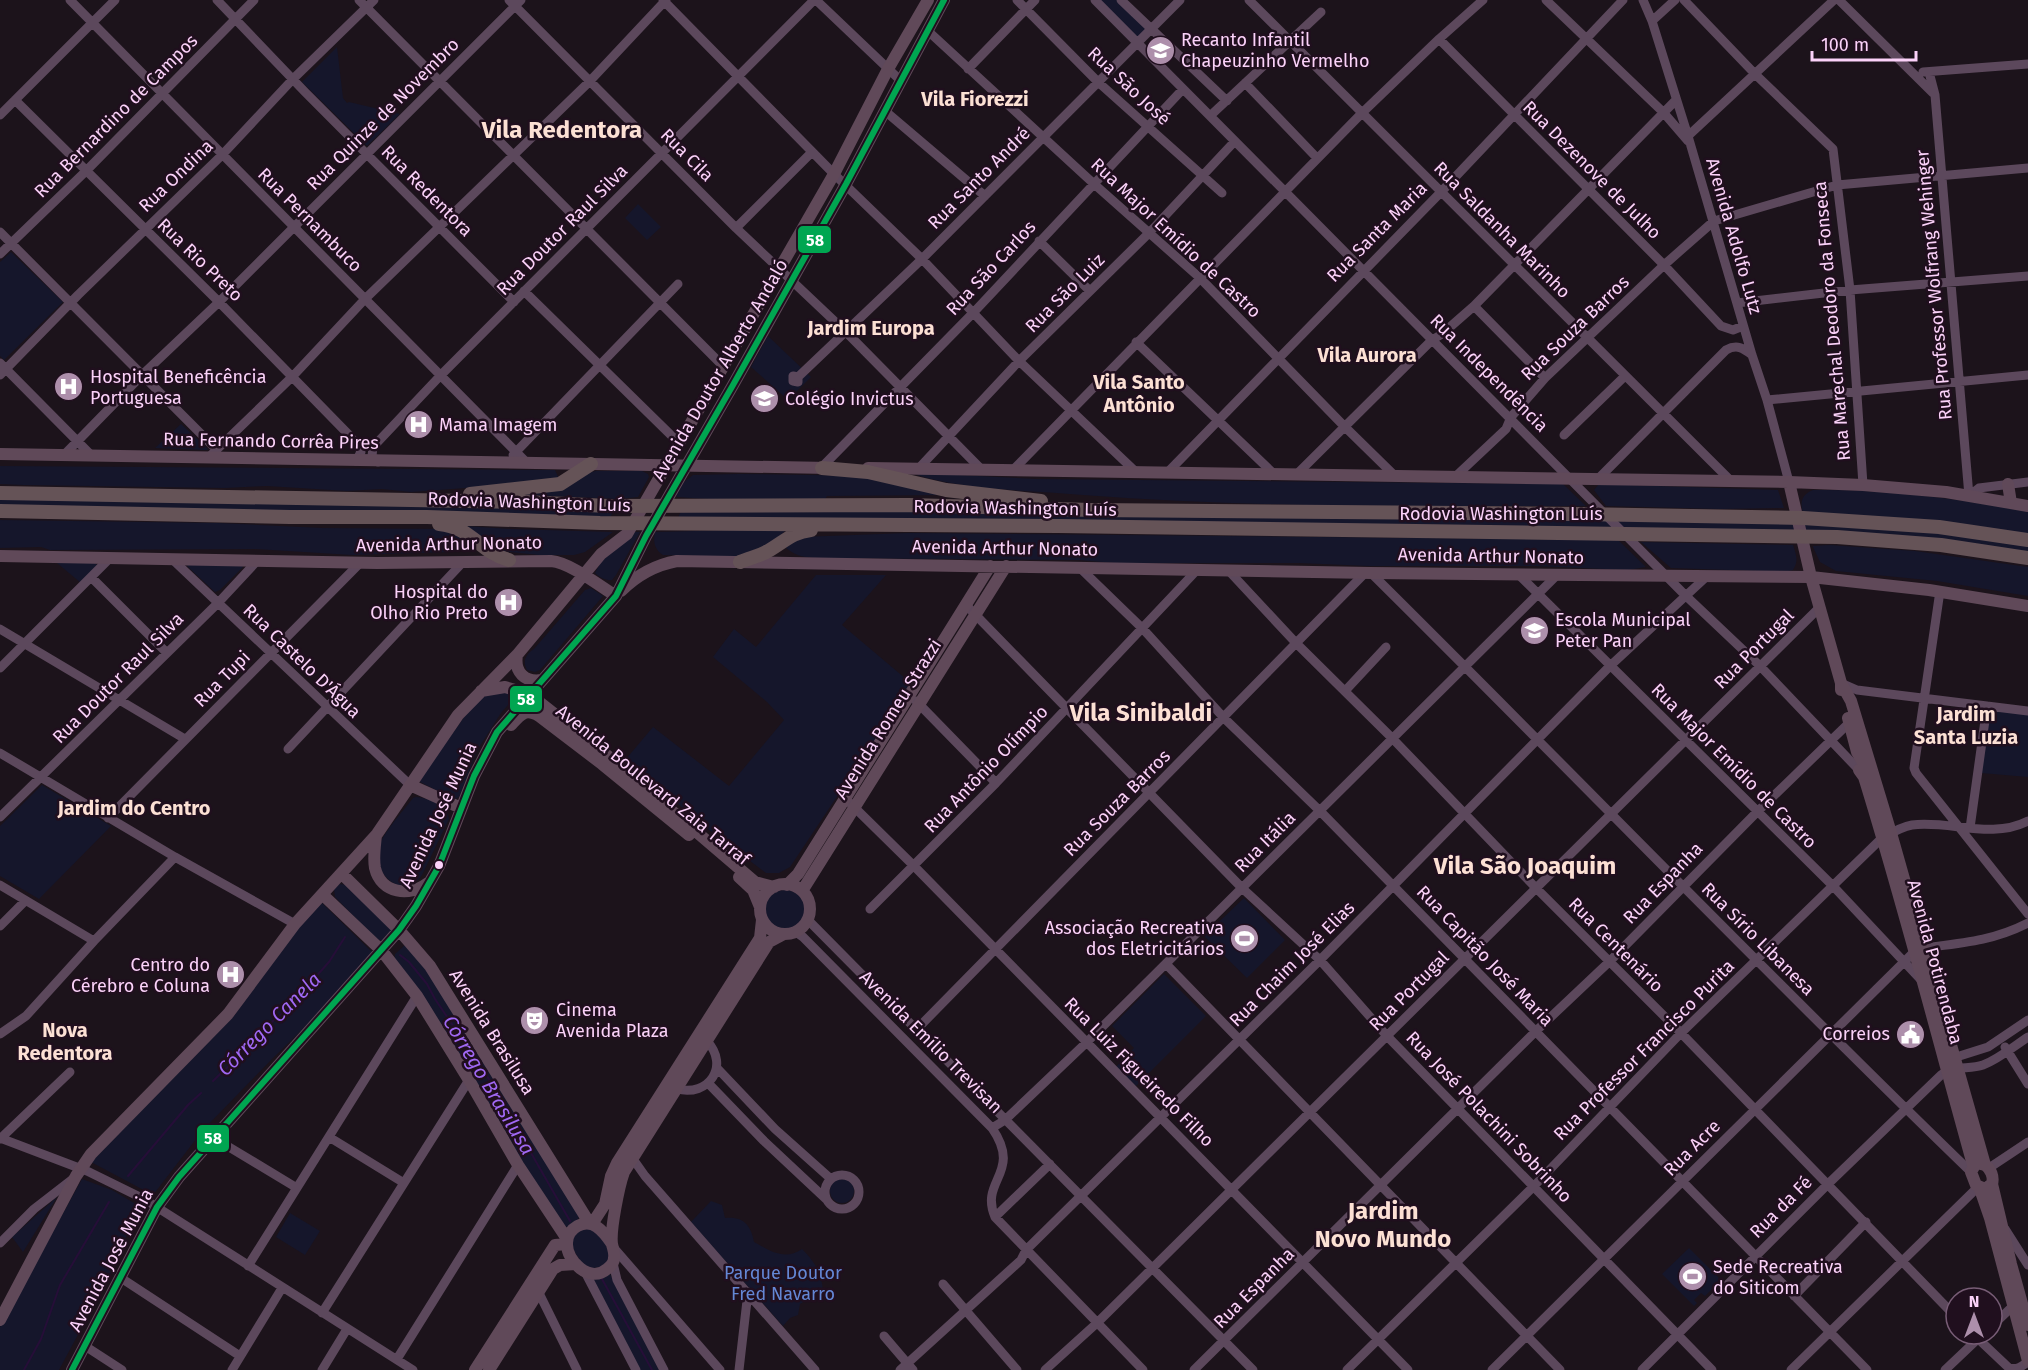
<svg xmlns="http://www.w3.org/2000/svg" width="2028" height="1370" font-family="'Fira Sans',sans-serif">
  <rect width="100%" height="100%" fill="#1c131b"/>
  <!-- green -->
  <path fill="#15162b" d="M1098,0H1119L1150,29L1139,41Z
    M337,47L343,98L347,103L349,102L400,114L367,146L302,82Z
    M638,204L661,227L647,240L625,218Z
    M11,252L63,302L4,360L0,356V262Z
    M768,336L811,377L788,400L751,367Z
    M181,424L208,449L207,450L155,448Z
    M0,466L555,470L560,481L411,492L382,489L347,491L267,486L224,488L24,485L0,484Z
    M596,471H642L648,474L649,477L638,497L619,499L507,494Z
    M918,473L1036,479L1563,484L1586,506C1418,506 1250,508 1083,495C1028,490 969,491 917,475Z
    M739,474L873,476L950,495L827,496L825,499C776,501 726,501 677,497L676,495L683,483L693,475Z
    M1599,484L1778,490L1784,508L1720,509L1606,506L1594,490Z
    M1813,490C1884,489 1958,498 2028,512V534L1803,513C1800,502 1801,495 1813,490Z
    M0,497L614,510L610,518L0,507Z
    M736,508L1768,522L1930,530L2028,544V554L1963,544L1020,522L907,518H678L682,509Z
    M0,520L217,523L322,528L445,529L467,539L466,547L463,549L450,552L352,555L256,549L50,550L41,547L0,548Z
    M465,526L511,529L613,532L585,552L574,555H539L493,550Z
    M735,530H786L765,550L740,557L663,555C654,550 653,540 655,532Z
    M633,532H640L616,575L612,580C606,581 599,577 595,573L602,560Z
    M909,533L1618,540L1646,567L1628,570L1535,566H1369L1299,563H1114L1079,560L814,558C802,557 794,555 785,547L800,537Z
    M1641,542L1793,545C1796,554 1799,561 1793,570L1785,572L1671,568Z
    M1829,545L1915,551L2028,567V596L1937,581L1836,571L1820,562L1813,547V546Z
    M57,563H95L97,565L81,583Z
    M189,563L242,565L243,567L220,590L215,592L187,566Z
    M816,575H886L842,625L912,684L790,867L779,873H766L701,824L626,759L653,727L729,786L784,720L767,702L713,657L734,629L756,647Z
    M591,588L603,596L540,670L535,672L527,670C522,661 526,654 534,649L585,590Z
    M491,693H518L501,713L478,749L459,797L455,799L450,797L420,782V779L472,706L481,698Z
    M1990,710L2028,714V777L1981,773Z
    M42,785L111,826L39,899L0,876V826Z
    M416,797C430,798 447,805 449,819L422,875C405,900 375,877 377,852C379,837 404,810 413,798Z
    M339,884L347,885L392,928L390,935L383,940H377L335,897L334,889Z
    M765 910a20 20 0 1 1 40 0a20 20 0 1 1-40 0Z
    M1244,898L1285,940L1247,978L1204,936Z
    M322,903L373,953L325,1007L272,1059L203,1130L153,1195L91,1162L233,1017L299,927Z
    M405,945L426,966L579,1215L578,1220L568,1227L562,1226L395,959V954Z
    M1164,974L1206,1016L1136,1086L1116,1067L1134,1048L1112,1026Z
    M830 1191a12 12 0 1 1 24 0a12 12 0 1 1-24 0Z
    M82,1179L112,1190L139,1206L112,1271L59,1370H0V1327Z
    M57,1197L23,1252L12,1237Z
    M711,1201L722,1205L725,1218C743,1216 751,1225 754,1242C770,1251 785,1261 802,1249C815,1262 821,1272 823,1290L800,1304L798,1315L790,1318L783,1326L691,1222Z
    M290,1213L320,1231L305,1255L276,1237Z
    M590,1228L603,1239L611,1254L606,1266L587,1269C574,1253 559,1233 590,1228Z
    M1689,1248L1721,1280L1705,1296L1701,1293L1694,1300L1697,1303L1694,1306L1662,1274Z
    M610,1274L659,1370H640L592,1280Z"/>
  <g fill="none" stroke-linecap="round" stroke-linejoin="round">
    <!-- stream -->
    <path stroke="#260e38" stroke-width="2" d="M400,955L409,962L427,984L435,999L487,1076L570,1221
      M213,1081L238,1057L250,1040L285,1011L329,962L345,937
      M128,1176L188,1105L201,1093
      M602,1279L652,1370
      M24,1370L41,1339L60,1285L109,1202"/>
    <!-- minor -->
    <path stroke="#5c485c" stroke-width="9" d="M70,0L527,463
      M217,0L305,92L514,302
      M359,0L724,367
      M509,0L736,228L846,332L982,470
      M663,0L834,174L922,259L1019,361L1136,472
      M816,0L900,80
      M1017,0L1098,82L1222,193
      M1095,0L1685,595L1760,666L1859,770
      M1121,0L1227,101
      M1249,0L1732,482
      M1546,0L1663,112L1688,141
      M1643,0L1652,21L1688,136L1752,355L1767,400L1789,482
      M1684,0L1756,75L1833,149L1850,290L1863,485
      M1839,0L1933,93
      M1652,21L1675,0
      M928,31L1093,183L1200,278L1344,426L1395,476
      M1439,39L1664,265L1721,326L1733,330L1743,326
      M968,69L1035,0
      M1923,72L2028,64
      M1929,72L1935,95L1969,496
      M1245,83L1317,158
      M15,100L219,302L350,436L359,447L361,452L356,461
      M885,111L985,196
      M0,115L115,0
      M1210,116L1321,12
      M1688,136L1834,0
      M736,228L812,152
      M0,232L217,450
      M1039,241L1090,291
      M0,254L86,171L254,0
      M524,291L680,444
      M1737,303L1850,290L2028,276
      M1474,306L1545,378
      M1136,342L1274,474
      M0,363L91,455
      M0,375L78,295L222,155L293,79L374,0
      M798,377L793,376V381L798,382V377L922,259L1180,0
      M1767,400L2028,375
      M1564,435L1625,376
      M64,455L142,375L219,302L521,0
      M513,455L678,284
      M208,458L293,376L365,299L589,82L666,0
      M378,462L372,456L373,447L440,376L814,0
      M821,468L974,312L1183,89
      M919,468L1019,361L1149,233L1235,141
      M1013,470L1362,113L1439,39L1483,0
      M1167,473L1441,192L1623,0
      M1297,474L1432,340L1442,334L1474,306L1676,100
      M1456,476L1506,429L1511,417L1545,378L1664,265L1714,221L1837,185L2028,168
      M1598,479L1726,350C1737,344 1743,348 1752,355
      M1969,496L1979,488L2028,482
      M173,560L410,785
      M1079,567L1143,629L1224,718L1320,811L1867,1370
      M1228,570L1296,643L1392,738L1536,888L1681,1033L1956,1317
      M1371,573C1572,772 1768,976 1971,1172
      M1519,575L1833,886L1923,982
      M91,577L167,653
      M1940,591L1914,768L1916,773L2028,914
      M965,604L1242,888L1320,960L1387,1036L1712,1370
      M0,629L185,739
      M0,668L110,558
      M1841,683L1857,690L2028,711
      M1345,691L1386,647
      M916,701L996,783
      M288,749L463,562
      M0,753L175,857L295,924
      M850,803L914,866L1408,1370
      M0,817L218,603L257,561
      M108,818L360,563
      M1970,828L1987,706
      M0,885L94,941
      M870,909L996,783L1197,570
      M808,920L1253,1370
      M0,926L25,901
      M796,932L803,937L992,1128C1023,1173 979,1180 995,1217L1143,1370
      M1166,964L1560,1370
      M916,1030L1365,573
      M0,1034L26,1016L94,941L175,857
      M2005,1047L2028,1084
      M1950,1059L1988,1047L2028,1020
      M717,1068L775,1129L831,1179
      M708,1083L764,1141L827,1200
      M677,1089C709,1097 730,1066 707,1041
      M992,1128L1005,1120L1087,1042L1557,575
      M329,1137L404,1183
      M0,1138L87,1171L144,1199L413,1370
      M214,1138L297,1188
      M0,1139L70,1072
      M633,1159L645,1176L815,1370
      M1989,1168L2028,1142
      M825 1192a17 17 0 1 1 34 0a17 17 0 1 1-34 0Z
      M995,1217L1050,1164
      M2005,1229L2028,1265
      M0,1243L34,1209L74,1178
      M613,1247L720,1370
      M613,1263L617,1280L664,1370
      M248,1266L417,996
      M585,1272L636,1370
      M121,1278L240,1356
      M943,1284L1017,1370
      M537,1289L577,1370
      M1794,1296L1866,1222
      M322,1313L469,1080
      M1992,1326L2013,1306
      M1973,1334L2009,1368C2017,1370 2021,1367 2028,1362
      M884,1336L913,1370
      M85,1346L122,1370
      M397,1359L518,1165
      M232,1370L282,1288
      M322,1370L347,1329
      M739,1370L748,1292
      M900,1370L1021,1260L1026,1250L1320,960L1610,666L1705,578
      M1045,1370L1097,1323L1820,607
      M1194,1370L1536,1031L1609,962L1757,812L1849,723
      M1347,1370L1534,1186L1681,1033L1882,838C1891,833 1901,827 1912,825C1950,820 1991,840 2028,821
      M1492,1370L1915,951L1923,948C1962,943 1993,941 2028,923
      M1642,1370L1828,1184L1941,1075C1953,1065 1969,1070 1983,1065C1999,1059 2014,1046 2028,1037
      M1791,1370L1978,1187
      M1945,1370L1983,1334"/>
    <!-- major -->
    <path stroke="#604959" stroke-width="12" d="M0,454L830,468
      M868,468L1789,482L1863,485L1946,492L2028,506
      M1789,482L1811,577L1841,683V690
      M2008,484L2011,503
      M0,556L377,563L551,561C571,563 598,585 616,596
      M621,591C637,575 655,565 677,561L1371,573L1811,577L1929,590L2028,606
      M517,655C514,672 525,683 542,680
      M1841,683L1851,701L1891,833L1985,1165C1991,1169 1994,1177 1992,1184L1985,1189L1976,1185L1971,1172L1976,1163L1985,1165
      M481,691L505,687L529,694L609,757L755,882L774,887
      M1848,718L1857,752L1865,766
      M511,725C521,714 525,708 539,716L602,764L689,835
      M1859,770L1864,777C1904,906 1937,1036 1973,1165
      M410,785L461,808
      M376,835C375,846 373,858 375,868C381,894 410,897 428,883
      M342,874L399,930L430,966L590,1224
      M739,877L753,890L760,907
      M760 909a25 25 0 1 1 50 0a25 25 0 1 1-50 0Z
      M787,885L798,874L990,566
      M802,891L1006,566
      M323,895L382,951L417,996L469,1080L518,1165L567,1239
      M1992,1184L2011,1264L2028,1325
      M1980,1189L1990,1218L2028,1361
      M592,1224L605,1204L611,1176L617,1163L760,938L762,920
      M612,1244C608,1238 603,1231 597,1227C585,1218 567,1228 567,1243C566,1261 590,1284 607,1269C611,1266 614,1262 614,1258C615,1253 613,1249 612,1244C610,1230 619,1186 624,1172L769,942L784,934
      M0,1320L76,1176L91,1154L228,1014L295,924L377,834L458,715L517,655L601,554L627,534L834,174L888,69L928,0
      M72,1370L157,1207L179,1177L399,930L416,906L439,866L474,776L497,732L616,596L646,536L733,385L846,184L944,0
      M475,1370L555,1245L567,1244
      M489,1370L553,1269L560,1265L576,1264"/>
    <!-- highway -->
    <path stroke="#655357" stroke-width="14" d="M822,468L868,472L946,490L1041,501
      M0,493L524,502L608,506L909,505L1092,510L1580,514L1803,518L1939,527L2028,540
      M470,494L560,484L591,464
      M0,511L290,517H427L600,523L1058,526L1837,537L1941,545L2028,558
      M439,524C472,527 479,552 509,560
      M740,562C749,558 760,556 768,551C784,542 792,532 811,530"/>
    <defs>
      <path id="bus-1" d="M72,1370L157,1207L179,1177L399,930L416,906L439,866L474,776L497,732L616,596L646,536L733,385L846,184L944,0"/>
    </defs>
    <!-- bus-1 casing -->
    <use href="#bus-1" stroke="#200f1e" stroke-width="10"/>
    <!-- bus-1 -->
    <use href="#bus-1" stroke="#00a651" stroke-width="6"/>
  </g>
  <!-- icons -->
  <defs>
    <symbol id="school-disc" viewBox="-11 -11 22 22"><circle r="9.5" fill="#ad8fab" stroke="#200f1e"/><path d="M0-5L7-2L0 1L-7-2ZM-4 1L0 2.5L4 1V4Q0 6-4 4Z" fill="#fff"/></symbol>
    <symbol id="hospital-disc" viewBox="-11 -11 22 22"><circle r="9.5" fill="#ad8fab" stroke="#200f1e"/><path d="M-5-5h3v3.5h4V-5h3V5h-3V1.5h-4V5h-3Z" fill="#fff"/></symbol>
    <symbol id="stadium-disc" viewBox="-11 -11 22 22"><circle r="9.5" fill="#ad8fab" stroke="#200f1e"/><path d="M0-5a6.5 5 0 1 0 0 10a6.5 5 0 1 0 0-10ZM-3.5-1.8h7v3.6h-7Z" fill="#fff"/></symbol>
    <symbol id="theatre-disc" viewBox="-11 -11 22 22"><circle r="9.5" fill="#ad8fab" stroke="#200f1e"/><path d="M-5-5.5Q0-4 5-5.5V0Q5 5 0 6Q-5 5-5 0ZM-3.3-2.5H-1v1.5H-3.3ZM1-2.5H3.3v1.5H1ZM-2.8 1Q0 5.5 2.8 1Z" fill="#fff"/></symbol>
    <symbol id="civic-disc" viewBox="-11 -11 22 22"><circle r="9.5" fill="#ad8fab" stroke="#200f1e"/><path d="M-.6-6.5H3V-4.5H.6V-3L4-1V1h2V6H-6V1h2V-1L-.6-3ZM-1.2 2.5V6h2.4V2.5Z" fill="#fff"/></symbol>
  </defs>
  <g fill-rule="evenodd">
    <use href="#school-disc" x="1144" y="34" width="33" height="33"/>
    <use href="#hospital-disc" x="52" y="370" width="33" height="33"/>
    <use href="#school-disc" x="748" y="382" width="33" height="33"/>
    <use href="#hospital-disc" x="402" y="408" width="33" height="33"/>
    <use href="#hospital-disc" x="492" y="586" width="33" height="33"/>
    <use href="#school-disc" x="1518" y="614" width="33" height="33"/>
    <use href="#stadium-disc" x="1228" y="922" width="33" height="33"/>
    <use href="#hospital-disc" x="214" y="958" width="33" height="33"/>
    <use href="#theatre-disc" x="518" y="1004" width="33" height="33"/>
    <use href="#civic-disc" x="1894" y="1018" width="33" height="33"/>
    <use href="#stadium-disc" x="1676" y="1260" width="33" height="33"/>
  </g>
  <!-- markers -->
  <circle fill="#fbd2f9" stroke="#200f1e" stroke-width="2" cx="439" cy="865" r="5"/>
  <g text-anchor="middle" stroke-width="5" stroke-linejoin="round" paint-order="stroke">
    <!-- poi labels -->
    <g font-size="18" fill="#fbd2f9" stroke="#200f1e" text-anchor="start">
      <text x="1181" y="46">Recanto Infantil<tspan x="1181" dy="21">Chapeuzinho Vermelho</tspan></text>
      <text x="90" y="383">Hospital Beneficência<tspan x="90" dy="21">Portuguesa</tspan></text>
      <text x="785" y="405">Colégio Invictus</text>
      <text x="439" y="431">Mama Imagem</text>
      <text x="488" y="598" text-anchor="end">Hospital do<tspan x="488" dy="21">Olho Rio Preto</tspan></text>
      <text x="1555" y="626">Escola Municipal<tspan x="1555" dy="21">Peter Pan</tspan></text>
      <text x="1224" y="934" text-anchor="end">Associação Recreativa<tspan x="1224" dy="21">dos Eletricitários</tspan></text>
      <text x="210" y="971" text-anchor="end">Centro do<tspan x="210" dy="21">Cérebro e Coluna</tspan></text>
      <text x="556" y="1016">Cinema<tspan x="556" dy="21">Avenida Plaza</tspan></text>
      <text x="1890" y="1040" text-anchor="end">Correios</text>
      <text x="1713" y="1273">Sede Recreativa<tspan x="1713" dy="21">do Siticom</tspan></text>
    </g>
    <!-- street labels -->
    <g font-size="18" fill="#fbd2f9" stroke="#200f1e">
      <text transform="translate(1129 86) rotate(43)" y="6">Rua São José</text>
      <text transform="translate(383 114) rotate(-45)" y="6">Rua Quinze de Novembro</text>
      <text transform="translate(116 116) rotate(-45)" y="6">Rua Bernardino de Campos</text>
      <text transform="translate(687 155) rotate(45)" y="6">Rua Cila</text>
      <text transform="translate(1592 170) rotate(45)" y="6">Rua Dezenove de Julho</text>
      <text transform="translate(176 176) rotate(-44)" y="6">Rua Ondina</text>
      <text transform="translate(979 178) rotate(-45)" y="6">Rua Santo André</text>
      <text transform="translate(427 191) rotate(45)" y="6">Rua Redentora</text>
      <text transform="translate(310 220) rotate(45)" y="6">Rua Pernambuco</text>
      <text transform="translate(562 230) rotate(-45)" y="6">Rua Doutor Raul Silva</text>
      <text transform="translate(1502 230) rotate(45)" y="6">Rua Saldanha Marinho</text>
      <text transform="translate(1377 232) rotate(-45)" y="6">Rua Santa Maria</text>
      <text transform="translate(1734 236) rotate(74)" y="6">Avenida Adolfo Lutz</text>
      <text transform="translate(1176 238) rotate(43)" y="6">Rua Major Emídio de Castro</text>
      <text transform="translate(200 260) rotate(44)" y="6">Rua Rio Preto</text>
      <text transform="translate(991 268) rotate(-47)" y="6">Rua São Carlos</text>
      <text transform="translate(1934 285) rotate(-95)" y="6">Rua Professor Wolfrang Wehinger</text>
      <text transform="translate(1065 293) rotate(-45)" y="6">Rua São Luiz</text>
      <text transform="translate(1832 321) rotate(-95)" y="6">Rua Marechal Deodoro da Fonseca</text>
      <text transform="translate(1575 328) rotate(-44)" y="6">Rua Souza Barros</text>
      <text transform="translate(720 370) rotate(-60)" y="6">Avenida Doutor Alberto Andaló</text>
      <text transform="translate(1489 373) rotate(45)" y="6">Rua Independência</text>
      <text transform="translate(271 441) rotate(1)" y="6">Rua Fernando Corrêa Pires</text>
      <text transform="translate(529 502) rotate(2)" y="6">Rodovia Washington Luís</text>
      <text transform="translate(1015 508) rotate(1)" y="6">Rodovia Washington Luís</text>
      <text x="1501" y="520">Rodovia Washington Luís</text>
      <text transform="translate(449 544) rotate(-1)" y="6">Avenida Arthur Nonato</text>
      <text transform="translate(1005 548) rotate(1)" y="6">Avenida Arthur Nonato</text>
      <text transform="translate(1491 556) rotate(1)" y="6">Avenida Arthur Nonato</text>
      <text transform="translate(1754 649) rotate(-45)" y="6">Rua Portugal</text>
      <text transform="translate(302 661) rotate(44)" y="6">Rua Castelo D'Água</text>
      <text transform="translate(118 678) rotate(-45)" y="6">Rua Doutor Raul Silva</text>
      <text transform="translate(222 679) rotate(-45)" y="6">Rua Tupi</text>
      <text transform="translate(888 719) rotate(-58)" y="6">Avenida Romeu Strazzi</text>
      <text transform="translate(1734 766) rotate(45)" y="6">Rua Major Emídio de Castro</text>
      <text transform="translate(986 769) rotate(-46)" y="6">Rua Antônio Olímpio</text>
      <text transform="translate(653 785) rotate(39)" y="6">Avenida Boulevard Zaia Tarraf</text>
      <text transform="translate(1117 803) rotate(-45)" y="6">Rua Souza Barros</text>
      <text transform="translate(438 815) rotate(-65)" y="6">Avenida José Munia</text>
      <text transform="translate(1265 842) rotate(-45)" y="6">Rua Itália</text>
      <text transform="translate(1663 883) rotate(-46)" y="6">Rua Espanha</text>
      <text transform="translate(1758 939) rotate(45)" y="6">Rua Sírio Libanesa</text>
      <text transform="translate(1616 945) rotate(45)" y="6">Rua Centenário</text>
      <text transform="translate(1485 956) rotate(46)" y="6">Rua Capitão José Maria</text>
      <text transform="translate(1935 962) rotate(75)" y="6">Avenida Potirendaba</text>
      <text transform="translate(1292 964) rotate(-45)" y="6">Rua Chaim José Elias</text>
      <text transform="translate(1409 991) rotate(-45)" y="6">Rua Portugal</text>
      <text transform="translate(492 1032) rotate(58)" y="6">Avenida Brasilusa</text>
      <text transform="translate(931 1042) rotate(45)" y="6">Avenida Emílio Trevisan</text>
      <text transform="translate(1644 1050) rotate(-45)" y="6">Rua Professor Francisco Purita</text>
      <text transform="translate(1139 1072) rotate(45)" y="6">Rua Luiz Figueiredo Filho</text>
      <text transform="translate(1489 1117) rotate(46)" y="6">Rua José Polachini Sobrinho</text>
      <text transform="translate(1692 1148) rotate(-45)" y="6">Rua Acre</text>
      <text transform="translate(1781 1207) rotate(-45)" y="6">Rua da Fé</text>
      <text transform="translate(111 1260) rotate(-62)" y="6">Avenida José Munia</text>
      <text transform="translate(1254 1288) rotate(-45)" y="6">Rua Espanha</text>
    </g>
    <!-- park labels -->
    <g font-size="18" fill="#6487d5" stroke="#200f1e">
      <text x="783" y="1279">Parque Doutor<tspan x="783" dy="21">Fred Navarro</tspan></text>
    </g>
    <!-- neighbourhood labels -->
    <g font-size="20" font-weight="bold" fill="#fce0d4" stroke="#200f1e">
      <text x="975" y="106">Vila Fiorezzi</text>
      <text x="871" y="335">Jardim Europa</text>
      <text x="1367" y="362">Vila Aurora</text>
      <text x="1139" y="389">Vila Santo<tspan x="1139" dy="23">Antônio</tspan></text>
      <text x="1966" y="721">Jardim<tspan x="1966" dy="23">Santa Luzia</tspan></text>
      <text x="134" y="815">Jardim do Centro</text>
      <text x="65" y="1037">Nova<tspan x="65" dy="23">Redentora</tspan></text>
    </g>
    <!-- water labels -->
    <g font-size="20" font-style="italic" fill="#a068f3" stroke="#200f1e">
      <text transform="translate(269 1024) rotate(-45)" y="7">Córrego Canela</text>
      <text transform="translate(489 1085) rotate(59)" y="7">Córrego Brasilusa</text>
    </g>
    <!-- district labels -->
    <g font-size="24" font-weight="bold" fill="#fce0d4" stroke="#200f1e">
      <text x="562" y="138">Vila Redentora</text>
      <text x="1141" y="721">Vila Sinibaldi</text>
      <text x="1525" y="874">Vila São Joaquim</text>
      <text x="1383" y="1219">Jardim<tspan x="1383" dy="28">Novo Mundo</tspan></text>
    </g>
  </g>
  <g stroke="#200f1e" stroke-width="2">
    <rect x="797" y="225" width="35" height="29" rx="6" fill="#00a651"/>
    <rect x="509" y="685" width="34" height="28" rx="6" fill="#00a651"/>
    <rect x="196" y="1124" width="34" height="29" rx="6" fill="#00a651"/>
  </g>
  <g font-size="16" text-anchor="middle" font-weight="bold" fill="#fff">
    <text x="815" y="246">58</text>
    <text x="526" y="705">58</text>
    <text x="213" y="1144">58</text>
  </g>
  <!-- north arrow -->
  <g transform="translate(1974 1316)"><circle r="28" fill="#200f1e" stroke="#785d76" stroke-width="1.5"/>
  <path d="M0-4.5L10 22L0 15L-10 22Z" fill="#ad8fab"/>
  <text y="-9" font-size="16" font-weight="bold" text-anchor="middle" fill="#fbd2f9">N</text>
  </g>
  <!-- scale -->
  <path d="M1812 51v9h104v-9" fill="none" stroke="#fbd2f9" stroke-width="3"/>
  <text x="1821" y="51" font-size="18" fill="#fbd2f9" stroke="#200f1e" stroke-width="4.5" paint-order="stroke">100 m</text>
</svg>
